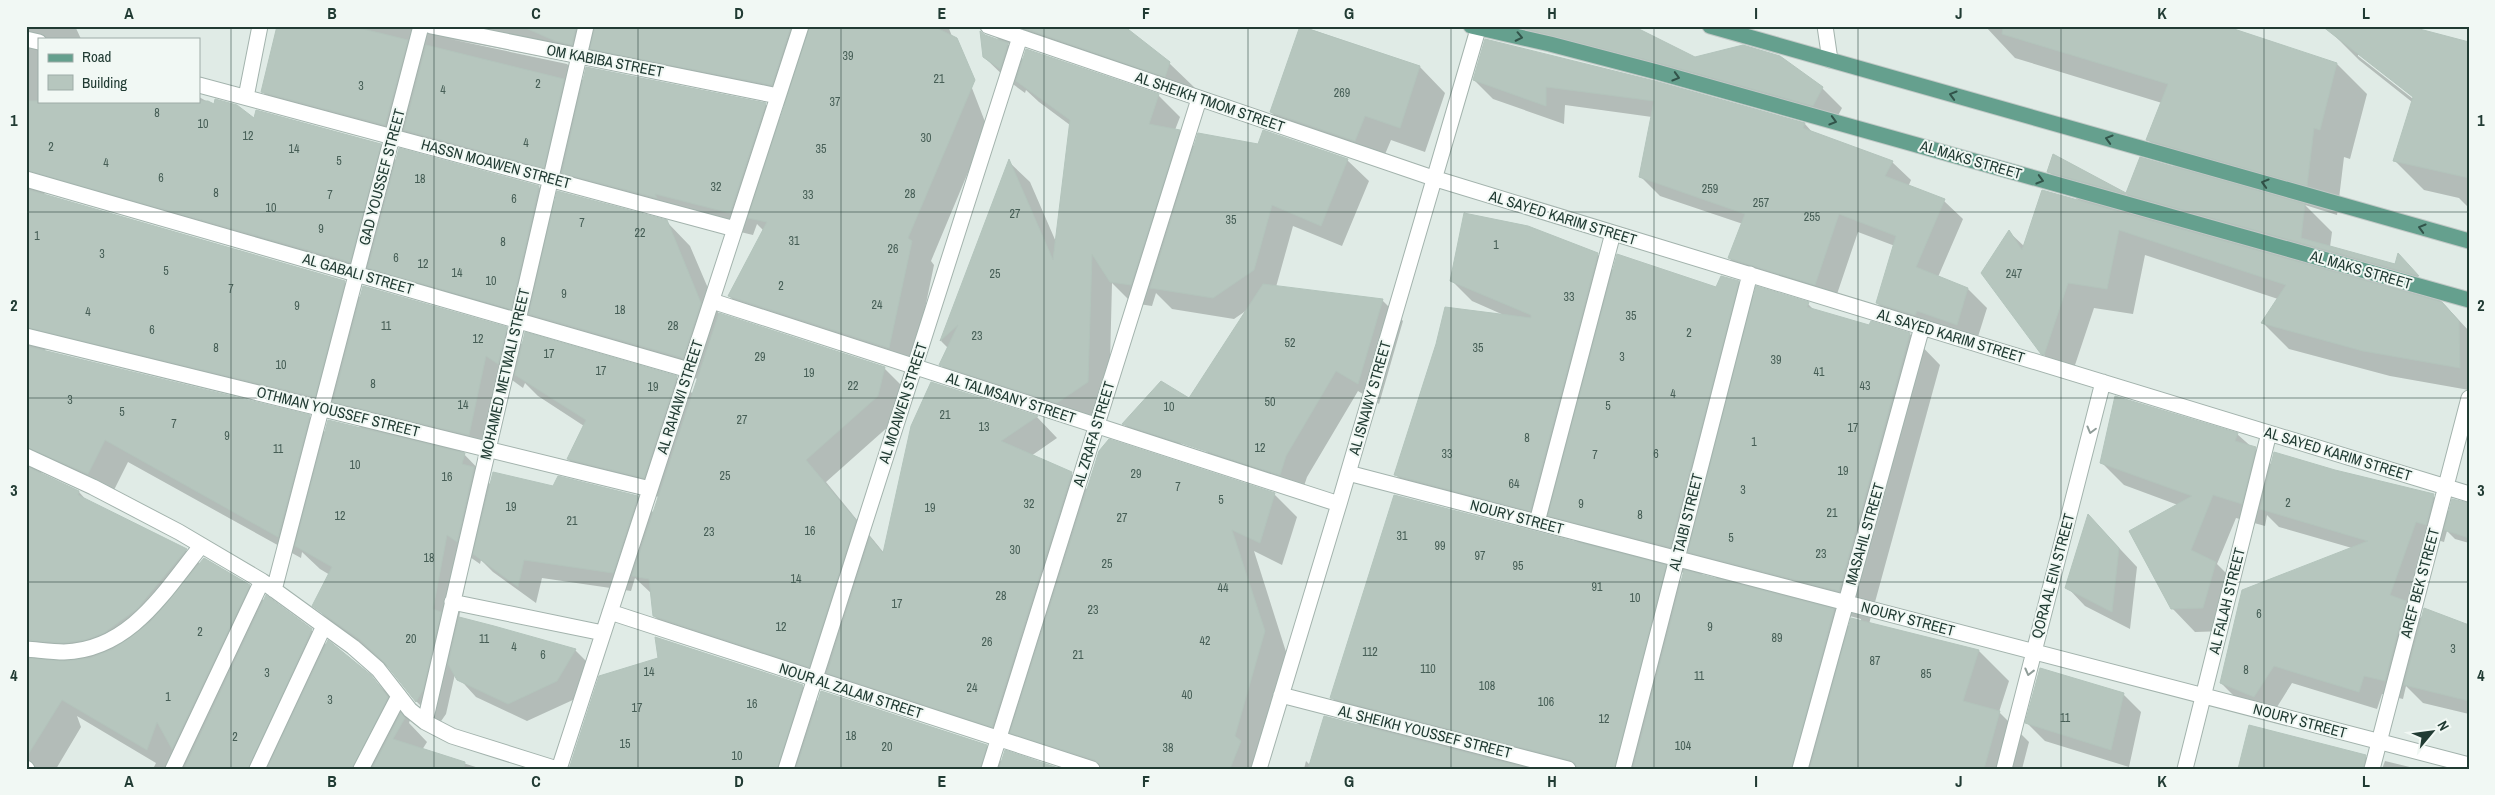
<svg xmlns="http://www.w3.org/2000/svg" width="2495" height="795" font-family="'Archivo Narrow',sans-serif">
  <rect width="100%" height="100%" fill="#e0ebe6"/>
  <!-- shadow -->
  <path fill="#0003" fill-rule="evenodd" d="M26,26H75L81,39H39V101H199V97L215,106L255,120L380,145L397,161L539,187L556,204L666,221L690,246L719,314L884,368L905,389L899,417L826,482L884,553L932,383L1037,417L1057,438L1031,456L1071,474L1088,490L1274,494L1297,517L1282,565L1254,551L1287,655L1262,769H1077L676,637L654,616L652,594L635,578L631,591L542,578L536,603L493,572L481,560L480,564L470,557L459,618L575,650L593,668L575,699L527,721L476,697L455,674L446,714L439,724L416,701L393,671L337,629L314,605L330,575L320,569L302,552L301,558L128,462L111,496L44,470L40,474L79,492L88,502L186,550L200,564L249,586L264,601L311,630L327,645L370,676L394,700L410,720L409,723L427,742L422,750L482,769H153L156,763L77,716L81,727L56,769H26ZM46,192L554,338L698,379L693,394L676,377L523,345L506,328L361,298L344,282L43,195ZM46,349L340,407L362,429L326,433L309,416L44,351ZM512,380L523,388L525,383L538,396L584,426L568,459L589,480L659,497L654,513L638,497L554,487L491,485L487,481V478L461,451L494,459Z
    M278,26H948L987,127L931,261L934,265L912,371L752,319L729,296L764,231L757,224L753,235L586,195L564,173L561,185L285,115L262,91ZM450,39L595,67L598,55L615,71L786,106L781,120L765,104L584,81L567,64Z
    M985,26H1122L1169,63L1195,88L1190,101L1011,42L1008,44L1024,60L1158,95L1180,117L1175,130L1179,131L1195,147L1347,160L1369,181L1342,246L1293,226L1276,287L1382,300L1403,321L1379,404L1358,391L1307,477L1301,495L1226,471L1205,450L1247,310L1234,319L1172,309L1156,293L1152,306L1132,303L1112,283L1109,403L1079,424L962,386L941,365L948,348L941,341L1009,162L1030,182L1056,242L1070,125L1039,102L1026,90L1025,93L1010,82L984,57L1000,41Z
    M1301,26L1420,67L1445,93L1425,152L1391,140L1380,166L1296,137L1271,112Z
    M1498,26H1544L1822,88L1842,108L1833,125Z
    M1985,26H2221L2337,64L2367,94L2350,159L2344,157L2337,215L2305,205L2332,232L2330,247L2395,265L2399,256L2469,331V390L2390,376L2289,349L2263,323L2278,299L2145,255L2133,314L2094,308L2070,380L2068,379L2042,353L2009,232L2025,247L2079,201L2049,172L2054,156L2127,195L2140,159L2178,170L2148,140L2162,103L2015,58Z
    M2330,26H2417L2416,30L2469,44V208L2459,198L2424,190L2395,161L2412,102L2359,60L2329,30ZM2358,53L2418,100L2417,102L2358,56Z
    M1474,80L1654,82L1805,124L1813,133L1892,162L1911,180L1908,187L1944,201L1963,219L1938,277L1968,289L1987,308L1976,343L1896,322L1877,303L1895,246L1858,232L1834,303L1748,277L1729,258L1743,224L1660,196L1641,177L1652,117L1565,105L1564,124L1493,99Z
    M1597,254L1614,271L1717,288L1738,282L1755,299L1808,304L1815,311L1870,327L1871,323L1910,334L1940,365L1869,624L1979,651L2009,681L1999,712L2029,742L2022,769H1304L1306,761L1310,765L1360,726L1332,698L1579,544L1554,519L1416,495L1395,474L1506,316L1472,301L1452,281ZM1704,566L1719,581L1701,576ZM1667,568L1684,573L1682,583ZM1835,612L1861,619V621L1850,627Z
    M1162,419L1192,458L1142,442L1124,424Z
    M2237,434L2272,465L2335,471L2433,496L2450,512L2469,508V543L2455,539L2447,531L2444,542L2434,539L2410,607L2422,619L2469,626V714L2423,703L2406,686L2403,699L2382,694L2377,709L2292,683L2272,715L2239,701L2221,683L2352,548L2279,527L2267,515L2265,526L2236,518L2217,564L2239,586L2226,631L2195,632L2172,608L2178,505L2124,485L2101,462Z
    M2089,516L2137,567L2130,629L2085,606L2067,587Z
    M802,686L819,702L986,746L1002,762L1060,769H570Z
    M2123,694L2141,712L2129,767L2045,741L2027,723Z
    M2365,756L2378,769H2239Z
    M2385,761L2418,769H2382Z"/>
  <!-- building -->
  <path fill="#b6c6be" stroke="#b3c4bc" d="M277,26H351L408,40L385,125L261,92Z
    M521,26H576L572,45L555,41Z
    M595,26H791L772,85L590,49Z
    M810,26H933L957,38L975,80L908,238L912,241L889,348L728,296L767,222L748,218Z
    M1018,26H1124L1170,62L1165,77Z
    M1300,26L1420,66L1400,128L1365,116L1355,141L1270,112Z
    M1514,26H1633L1695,57L1743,45L1780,56L1823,87L1813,106L1659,63Z
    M2003,26H2225L2337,63L2320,130L2314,128L2307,186L2146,140L2168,84L2002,34Z
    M2322,26H2408L2469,42V178L2393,161L2413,97Z
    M980,31L985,35L1008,43L1000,69L983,57Z
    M1485,39L1655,81L1805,123L1803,128L1893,161L1885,176L1945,199L1916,267L1968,288L1957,325L1917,311L1915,315L1876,303L1896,236L1839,214L1815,285L1728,258L1745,214L1639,177L1654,101L1546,87V106L1473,80Z
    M426,45L564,79L544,168L404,130Z
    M1026,49L1159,94L1149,124L1180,130L1131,285L1110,282L1092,254L1088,382L1057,403L939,365L958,325L940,341L1009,159L1053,260L1070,120L1016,81Z
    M586,67L766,103L730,213L655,194L657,198L562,173Z
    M215,99L237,105L254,118L256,110L381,144L350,262L26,170V101H208L214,104Z
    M1263,130L1348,159L1321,226L1272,205L1254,270L1213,298L1150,288L1198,133L1258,144Z
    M399,148L539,186L511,309L368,268Z
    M2053,154L2126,193L2140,157L2305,204L2301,238L2395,264L2398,253L2419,276L2047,172Z
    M26,189L345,281L315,397L26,327Z
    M2042,190L2442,302L2459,321L2460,368L2363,351L2261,323L2286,285L2119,230L2107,289L2068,283L2044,355L2041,354L1981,273L2009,230L2022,250Z
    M557,191L667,220L701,303L683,358L529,314Z
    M1464,213L1528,226L1598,253L1530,511L1394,475L1436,344L1445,307L1531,318V315L1450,281Z
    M1617,254L1716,287L1721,276L1739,281L1670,547L1548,516Z
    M1263,284L1383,299L1358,384L1336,371L1286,456L1280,475L1122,424L1161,381L1189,398Z
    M363,286L507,327L498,364L486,356L469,435L333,402Z
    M1756,286L1809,302L1807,307L1869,325L1871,321L1910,333L1839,591L1688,552Z
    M719,313L885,367L878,396L806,460L856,520L809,667L653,616L649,579L632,576Z
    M525,332L677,376L644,478L567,459L586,420L515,375Z
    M26,346L310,415L278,537L105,440L88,474L26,447Z
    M931,382L1038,416L1001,441L1072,472L992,727L827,673L870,537L883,553L911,426Z
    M2115,396L2238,433L2235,441L2256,447L2242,504L2213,495L2191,550L2216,562L2203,608L2171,609L2129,531L2192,496L2100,463Z
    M328,420L465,453L462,464L474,467L457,542L447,535L433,609L441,612L423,690L416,702L384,662L359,639L312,606L332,567L295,546Z
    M1109,439L1275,493L1260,543L1232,530L1265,631L1235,736L1241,741L1230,769H1101L1095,760L1010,733L1099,451Z
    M2274,452L2335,470L2434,494L2426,525L2416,522L2390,595L2406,601L2385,681L2364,676L2359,692L2274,666L2254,697L2220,683L2242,590L2368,541L2260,509Z
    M26,466L79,491L78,495L187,549L137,609L104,633L85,640L63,643L26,640Z
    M493,472L553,486L558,476L638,496L613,573L524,560L518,587L473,554Z
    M1394,495L1666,565L1614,769H1577L1575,763L1570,760L1330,698Z
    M2452,499L2469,503V538L2444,530Z
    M2088,514L2119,548L2112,612L2065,588Z
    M204,558L250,585L172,749L157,722L147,750L62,700L26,758V658L65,661L90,658L113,649L150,622Z
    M1684,570L1834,609L1791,769H1633Z
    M266,595L312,629L248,769H184Z
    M2424,608L2469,625V701L2404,685Z
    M459,617L494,626L576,649L557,681L508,704L457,680L448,664Z
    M1851,618L1979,650L1963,701L2000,711L1984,769H1810Z
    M655,637L803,685L777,769H569L599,676L658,658Z
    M328,640L371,675L388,697L352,769H267Z
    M2040,668L2124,693L2111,750L2025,723Z
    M821,691L987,745L980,769H796Z
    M401,713L405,718L393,739L465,762L464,769H372Z
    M1324,716L1529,769H1308Z
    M2249,725L2366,755L2363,769H2238Z
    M1005,750L1061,769H999Z"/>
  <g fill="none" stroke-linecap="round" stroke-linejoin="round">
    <defs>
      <path id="lane" d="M1825,26L1830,60"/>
      <path id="street" d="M431,26L778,96
        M988,26L1433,178L2469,494
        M26,39L39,42
        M199,85L735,229
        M246,97L260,26
        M26,179L689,370
        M712,301L1339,504
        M26,336L650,489
        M26,456L93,487L179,532L262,581L353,647L378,669L410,710L425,722L452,736L557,769
        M1348,473L2469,765
        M1537,522L1613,233
        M274,590L421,26
        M452,602L603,633
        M610,612L1092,769
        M26,649C39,650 52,652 64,652C130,650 164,592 201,546
        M1281,695L1568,769
        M425,722L586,26
        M26,768L27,769
        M173,769L262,581
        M257,769L324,626
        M361,769L399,696
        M559,769L801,26
        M786,769L1020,37
        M989,769L1199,99
        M1259,769L1339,504L1479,26
        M1623,769L1750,274
        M1800,769L1922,327
        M2004,769L2103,382
        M2185,769L2269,433
        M2372,769L2469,398"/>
      <path id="primary" d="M1471,26L1550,44L1657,72L2469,300
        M1710,26L2469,241"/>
    </defs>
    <!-- lane casing -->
    <use href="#lane" stroke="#a3b3ad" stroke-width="17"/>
    <!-- street casing -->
    <use href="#street" stroke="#a3b3ad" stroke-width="17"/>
    <!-- primary casing -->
    <use href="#primary" stroke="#c1c8c6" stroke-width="17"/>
    <!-- lane -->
    <use href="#lane" stroke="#fff" stroke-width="15"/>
    <!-- street -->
    <use href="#street" stroke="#fff" stroke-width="15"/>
    <!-- primary -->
    <use href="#primary" stroke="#65a08e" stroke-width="15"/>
  </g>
  <!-- one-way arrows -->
  <defs><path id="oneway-chevron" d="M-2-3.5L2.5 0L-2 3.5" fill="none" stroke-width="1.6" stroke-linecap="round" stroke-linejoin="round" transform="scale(1.25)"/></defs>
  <g stroke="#32544a">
    <use href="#oneway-chevron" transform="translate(1519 37) rotate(12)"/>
    <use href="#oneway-chevron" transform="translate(1676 77) rotate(16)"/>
    <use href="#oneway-chevron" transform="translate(1953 95) rotate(-164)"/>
    <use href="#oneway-chevron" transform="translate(1833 121) rotate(16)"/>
    <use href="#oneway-chevron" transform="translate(2109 139) rotate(-164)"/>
    <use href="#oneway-chevron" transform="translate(2040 180) rotate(16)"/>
    <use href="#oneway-chevron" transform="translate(2265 183) rotate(-164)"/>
    <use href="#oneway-chevron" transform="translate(2422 228) rotate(-164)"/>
  </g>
  <g stroke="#909d99">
    <use href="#oneway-chevron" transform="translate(2091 430) rotate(105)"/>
    <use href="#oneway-chevron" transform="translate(2029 672) rotate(104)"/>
  </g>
  <!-- grid -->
  <path fill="none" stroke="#213b33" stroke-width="1" stroke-opacity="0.55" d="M231,26V769M434,26V769M638,26V769M841,26V769M1044,26V769M1248,26V769M1451,26V769M1654,26V769M1858,26V769M2061,26V769M2264,26V769M26,212H2469M26,398H2469M26,582H2469"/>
  <g text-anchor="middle" stroke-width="4" stroke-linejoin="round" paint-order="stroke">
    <!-- number labels -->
    <g font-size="12" fill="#465e56">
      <text x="848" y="60">39</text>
      <text x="939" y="83">21</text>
      <text x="538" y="88">2</text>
      <text x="361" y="90">3</text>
      <text x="443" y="94">4</text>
      <text x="1342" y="97">269</text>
      <text x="835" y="106">37</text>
      <text x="157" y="117">8</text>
      <text x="203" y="128">10</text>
      <text x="248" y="140">12</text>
      <text x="926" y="142">30</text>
      <text x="526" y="147">4</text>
      <text x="51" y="151">2</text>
      <text x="294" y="153">14</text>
      <text x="821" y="153">35</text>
      <text x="339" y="165">5</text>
      <text x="106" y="167">4</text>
      <text x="161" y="182">6</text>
      <text x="420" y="183">18</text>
      <text x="716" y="191">32</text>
      <text x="1710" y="193">259</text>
      <text x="216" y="197">8</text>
      <text x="910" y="198">28</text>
      <text x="330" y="199">7</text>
      <text x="808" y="199">33</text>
      <text x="514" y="203">6</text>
      <text x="1761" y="207">257</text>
      <text x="271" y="212">10</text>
      <text x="1015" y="218">27</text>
      <text x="1812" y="221">255</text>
      <text x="1231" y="224">35</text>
      <text x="582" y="227">7</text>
      <text x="321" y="233">9</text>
      <text x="640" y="237">22</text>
      <text x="37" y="240">1</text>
      <text x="794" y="245">31</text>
      <text x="503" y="246">8</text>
      <text x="1496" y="249">1</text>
      <text x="893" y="253">26</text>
      <text x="102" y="258">3</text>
      <text x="396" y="262">6</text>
      <text x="423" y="268">12</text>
      <text x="166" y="275">5</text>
      <text x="457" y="277">14</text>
      <text x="995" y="278">25</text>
      <text x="2014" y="278">247</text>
      <text x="491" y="285">10</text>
      <text x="781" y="290">2</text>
      <text x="231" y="293">7</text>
      <text x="564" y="298">9</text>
      <text x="1569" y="301">33</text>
      <text x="877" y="309">24</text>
      <text x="297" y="310">9</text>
      <text x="620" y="314">18</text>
      <text x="88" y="316">4</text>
      <text x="1631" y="320">35</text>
      <text x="386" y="330">11</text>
      <text x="673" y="330">28</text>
      <text x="152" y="334">6</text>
      <text x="1689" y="337">2</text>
      <text x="977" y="340">23</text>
      <text x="478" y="343">12</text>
      <text x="1290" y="347">52</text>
      <text x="216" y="352">8</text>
      <text x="1478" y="352">35</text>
      <text x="549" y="358">17</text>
      <text x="760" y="361">29</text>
      <text x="1622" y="361">3</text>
      <text x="1776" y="364">39</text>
      <text x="281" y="369">10</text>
      <text x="601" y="375">17</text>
      <text x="1819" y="376">41</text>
      <text x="809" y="377">19</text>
      <text x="373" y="388">8</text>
      <text x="853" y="390">22</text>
      <text x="1865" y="390">43</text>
      <text x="653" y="391">19</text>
      <text x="1673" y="398">4</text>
      <text x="70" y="404">3</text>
      <text x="1270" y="406">50</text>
      <text x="463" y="409">14</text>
      <text x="1608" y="410">5</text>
      <text x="1169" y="411">10</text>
      <text x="122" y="416">5</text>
      <text x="945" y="419">21</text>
      <text x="742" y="424">27</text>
      <text x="174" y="428">7</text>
      <text x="984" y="431">13</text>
      <text x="1853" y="432">17</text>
      <text x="227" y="440">9</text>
      <text x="1527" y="442">8</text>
      <text x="1754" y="446">1</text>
      <text x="1260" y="452">12</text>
      <text x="278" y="453">11</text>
      <text x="1447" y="458">33</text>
      <text x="1656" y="458">6</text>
      <text x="1595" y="459">7</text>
      <text x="355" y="469">10</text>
      <text x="1843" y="475">19</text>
      <text x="1136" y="478">29</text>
      <text x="725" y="480">25</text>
      <text x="447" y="481">16</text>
      <text x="1514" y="488">64</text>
      <text x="1178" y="491">7</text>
      <text x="1743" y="494">3</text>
      <text x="1221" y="504">5</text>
      <text x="2288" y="507">2</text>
      <text x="1029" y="508">32</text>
      <text x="1581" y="508">9</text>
      <text x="511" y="511">19</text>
      <text x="930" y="512">19</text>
      <text x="1832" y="517">21</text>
      <text x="1640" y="519">8</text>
      <text x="340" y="520">12</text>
      <text x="1122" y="522">27</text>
      <text x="572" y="525">21</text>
      <text x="810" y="535">16</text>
      <text x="709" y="536">23</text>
      <text x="1402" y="540">31</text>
      <text x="1731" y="542">5</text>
      <text x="1440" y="550">99</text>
      <text x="1015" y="554">30</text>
      <text x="1821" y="558">23</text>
      <text x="1480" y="560">97</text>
      <text x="429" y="562">18</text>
      <text x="1107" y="568">25</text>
      <text x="1518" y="570">95</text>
      <text x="796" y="583">14</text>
      <text x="1597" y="591">91</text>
      <text x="1223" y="592">44</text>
      <text x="1001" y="600">28</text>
      <text x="1635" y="602">10</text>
      <text x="897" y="608">17</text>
      <text x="1093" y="614">23</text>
      <text x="2259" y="618">6</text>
      <text x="781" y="631">12</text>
      <text x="1710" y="631">9</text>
      <text x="200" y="636">2</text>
      <text x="1777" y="642">89</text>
      <text x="411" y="643">20</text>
      <text x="484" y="643">11</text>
      <text x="1205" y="645">42</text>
      <text x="987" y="646">26</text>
      <text x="514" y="651">4</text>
      <text x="2453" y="653">3</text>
      <text x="1370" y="656">112</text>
      <text x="543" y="659">6</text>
      <text x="1078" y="659">21</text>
      <text x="1875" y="665">87</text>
      <text x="1428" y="673">110</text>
      <text x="2246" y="674">8</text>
      <text x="649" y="676">14</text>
      <text x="267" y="677">3</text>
      <text x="1926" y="678">85</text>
      <text x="1699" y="680">11</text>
      <text x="1487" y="690">108</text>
      <text x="972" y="692">24</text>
      <text x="1187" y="699">40</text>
      <text x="168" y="701">1</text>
      <text x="330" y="704">3</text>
      <text x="1546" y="706">106</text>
      <text x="752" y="708">16</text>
      <text x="637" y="712">17</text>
      <text x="2065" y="722">11</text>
      <text x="1604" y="723">12</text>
      <text x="851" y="740">18</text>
      <text x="235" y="741">2</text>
      <text x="625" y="748">15</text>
      <text x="1683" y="750">104</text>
      <text x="887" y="751">20</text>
      <text x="1168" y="752">38</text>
      <text x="737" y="760">10</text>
    </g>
    <!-- street labels -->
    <g font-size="15" fill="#213b33" stroke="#f1f8f4">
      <text transform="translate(605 61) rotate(11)" y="5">OM KABIBA STREET</text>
      <text transform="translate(1210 102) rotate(19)" y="5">AL SHEIKH TMOM STREET</text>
      <text transform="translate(1971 160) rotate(16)" y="5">AL MAKS STREET</text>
      <text transform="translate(496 164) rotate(15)" y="5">HASSN MOAWEN STREET</text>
      <text transform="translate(382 177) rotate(-75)" y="5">GAD YOUSSEF STREET</text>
      <text transform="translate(1563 218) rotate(17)" y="5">AL SAYED KARIM STREET</text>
      <text transform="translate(2361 270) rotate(16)" y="5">AL MAKS STREET</text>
      <text transform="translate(358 274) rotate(16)" y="5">AL GABALI STREET</text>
      <text transform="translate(1951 336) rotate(17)" y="5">AL SAYED KARIM STREET</text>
      <text transform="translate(505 374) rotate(-77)" y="5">MOHAMED METWALI STREET</text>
      <text transform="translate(680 397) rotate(-72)" y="5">AL RAHAWI STREET</text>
      <text transform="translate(1011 398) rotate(18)" y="5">AL TALMSANY STREET</text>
      <text transform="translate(1370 398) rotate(-74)" y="5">AL ISNAWY STREET</text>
      <text transform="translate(903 403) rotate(-72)" y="5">AL MOAWEN STREET</text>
      <text transform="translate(338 412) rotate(14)" y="5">OTHMAN YOUSSEF STREET</text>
      <text transform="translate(1094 434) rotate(-73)" y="5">AL ZRAFA STREET</text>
      <text transform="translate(2338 454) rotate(17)" y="5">AL SAYED KARIM STREET</text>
      <text transform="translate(1517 517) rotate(15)" y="5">NOURY STREET</text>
      <text transform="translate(1686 522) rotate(-76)" y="5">AL TAIBI STREET</text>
      <text transform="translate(1865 534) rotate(-74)" y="5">MASAHIL STREET</text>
      <text transform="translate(2053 576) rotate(-75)" y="5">QORA AL EIN STREET</text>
      <text transform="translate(2420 583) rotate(-75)" y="5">AREF BEK STREET</text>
      <text transform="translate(2227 601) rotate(-76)" y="5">AL FALAH STREET</text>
      <text transform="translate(1908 619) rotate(15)" y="5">NOURY STREET</text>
      <text transform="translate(851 691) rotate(18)" y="5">NOUR AL ZALAM STREET</text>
      <text transform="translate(2300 721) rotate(15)" y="5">NOURY STREET</text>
      <text transform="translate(1425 732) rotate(14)" y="5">AL SHEIKH YOUSSEF STREET</text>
    </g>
  </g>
  <!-- border -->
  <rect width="2495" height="795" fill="none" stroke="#f1f8f4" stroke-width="55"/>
  <!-- legend -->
  <rect x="38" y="38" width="162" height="65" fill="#f1f8f4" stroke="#9eaca7"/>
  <rect x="48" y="54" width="25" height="8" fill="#65a08e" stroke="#9eaca7"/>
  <text x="82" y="62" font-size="15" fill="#213b33">Road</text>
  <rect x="48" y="75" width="25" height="15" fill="#b6c6be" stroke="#9eaca7"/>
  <text x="82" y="88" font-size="15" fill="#213b33">Building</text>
  <!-- north arrow -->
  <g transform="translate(2432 732) rotate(61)" stroke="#f1f8f4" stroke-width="4" paint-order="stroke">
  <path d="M0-4L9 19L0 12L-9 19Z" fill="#213b33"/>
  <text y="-8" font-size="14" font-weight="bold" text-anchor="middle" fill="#213b33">N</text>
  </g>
  <rect x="28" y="28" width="2440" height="740" fill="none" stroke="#213b33" stroke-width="2"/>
  <g font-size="16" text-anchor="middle" font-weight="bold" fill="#213b33">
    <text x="129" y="19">A</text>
    <text x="332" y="19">B</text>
    <text x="536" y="19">C</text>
    <text x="739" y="19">D</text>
    <text x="942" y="19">E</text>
    <text x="1146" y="19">F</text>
    <text x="1349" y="19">G</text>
    <text x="1552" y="19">H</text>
    <text x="1756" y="19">I</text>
    <text x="1959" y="19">J</text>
    <text x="2162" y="19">K</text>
    <text x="2366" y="19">L</text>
    <text x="14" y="126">1</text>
    <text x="2481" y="126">1</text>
    <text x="14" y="311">2</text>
    <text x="2481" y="311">2</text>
    <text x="14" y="496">3</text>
    <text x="2481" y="496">3</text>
    <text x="14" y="681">4</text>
    <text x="2481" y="681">4</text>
    <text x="129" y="787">A</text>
    <text x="332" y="787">B</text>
    <text x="536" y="787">C</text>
    <text x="739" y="787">D</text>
    <text x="942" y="787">E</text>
    <text x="1146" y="787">F</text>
    <text x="1349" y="787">G</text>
    <text x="1552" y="787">H</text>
    <text x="1756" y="787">I</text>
    <text x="1959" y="787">J</text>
    <text x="2162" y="787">K</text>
    <text x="2366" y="787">L</text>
  </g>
</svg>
